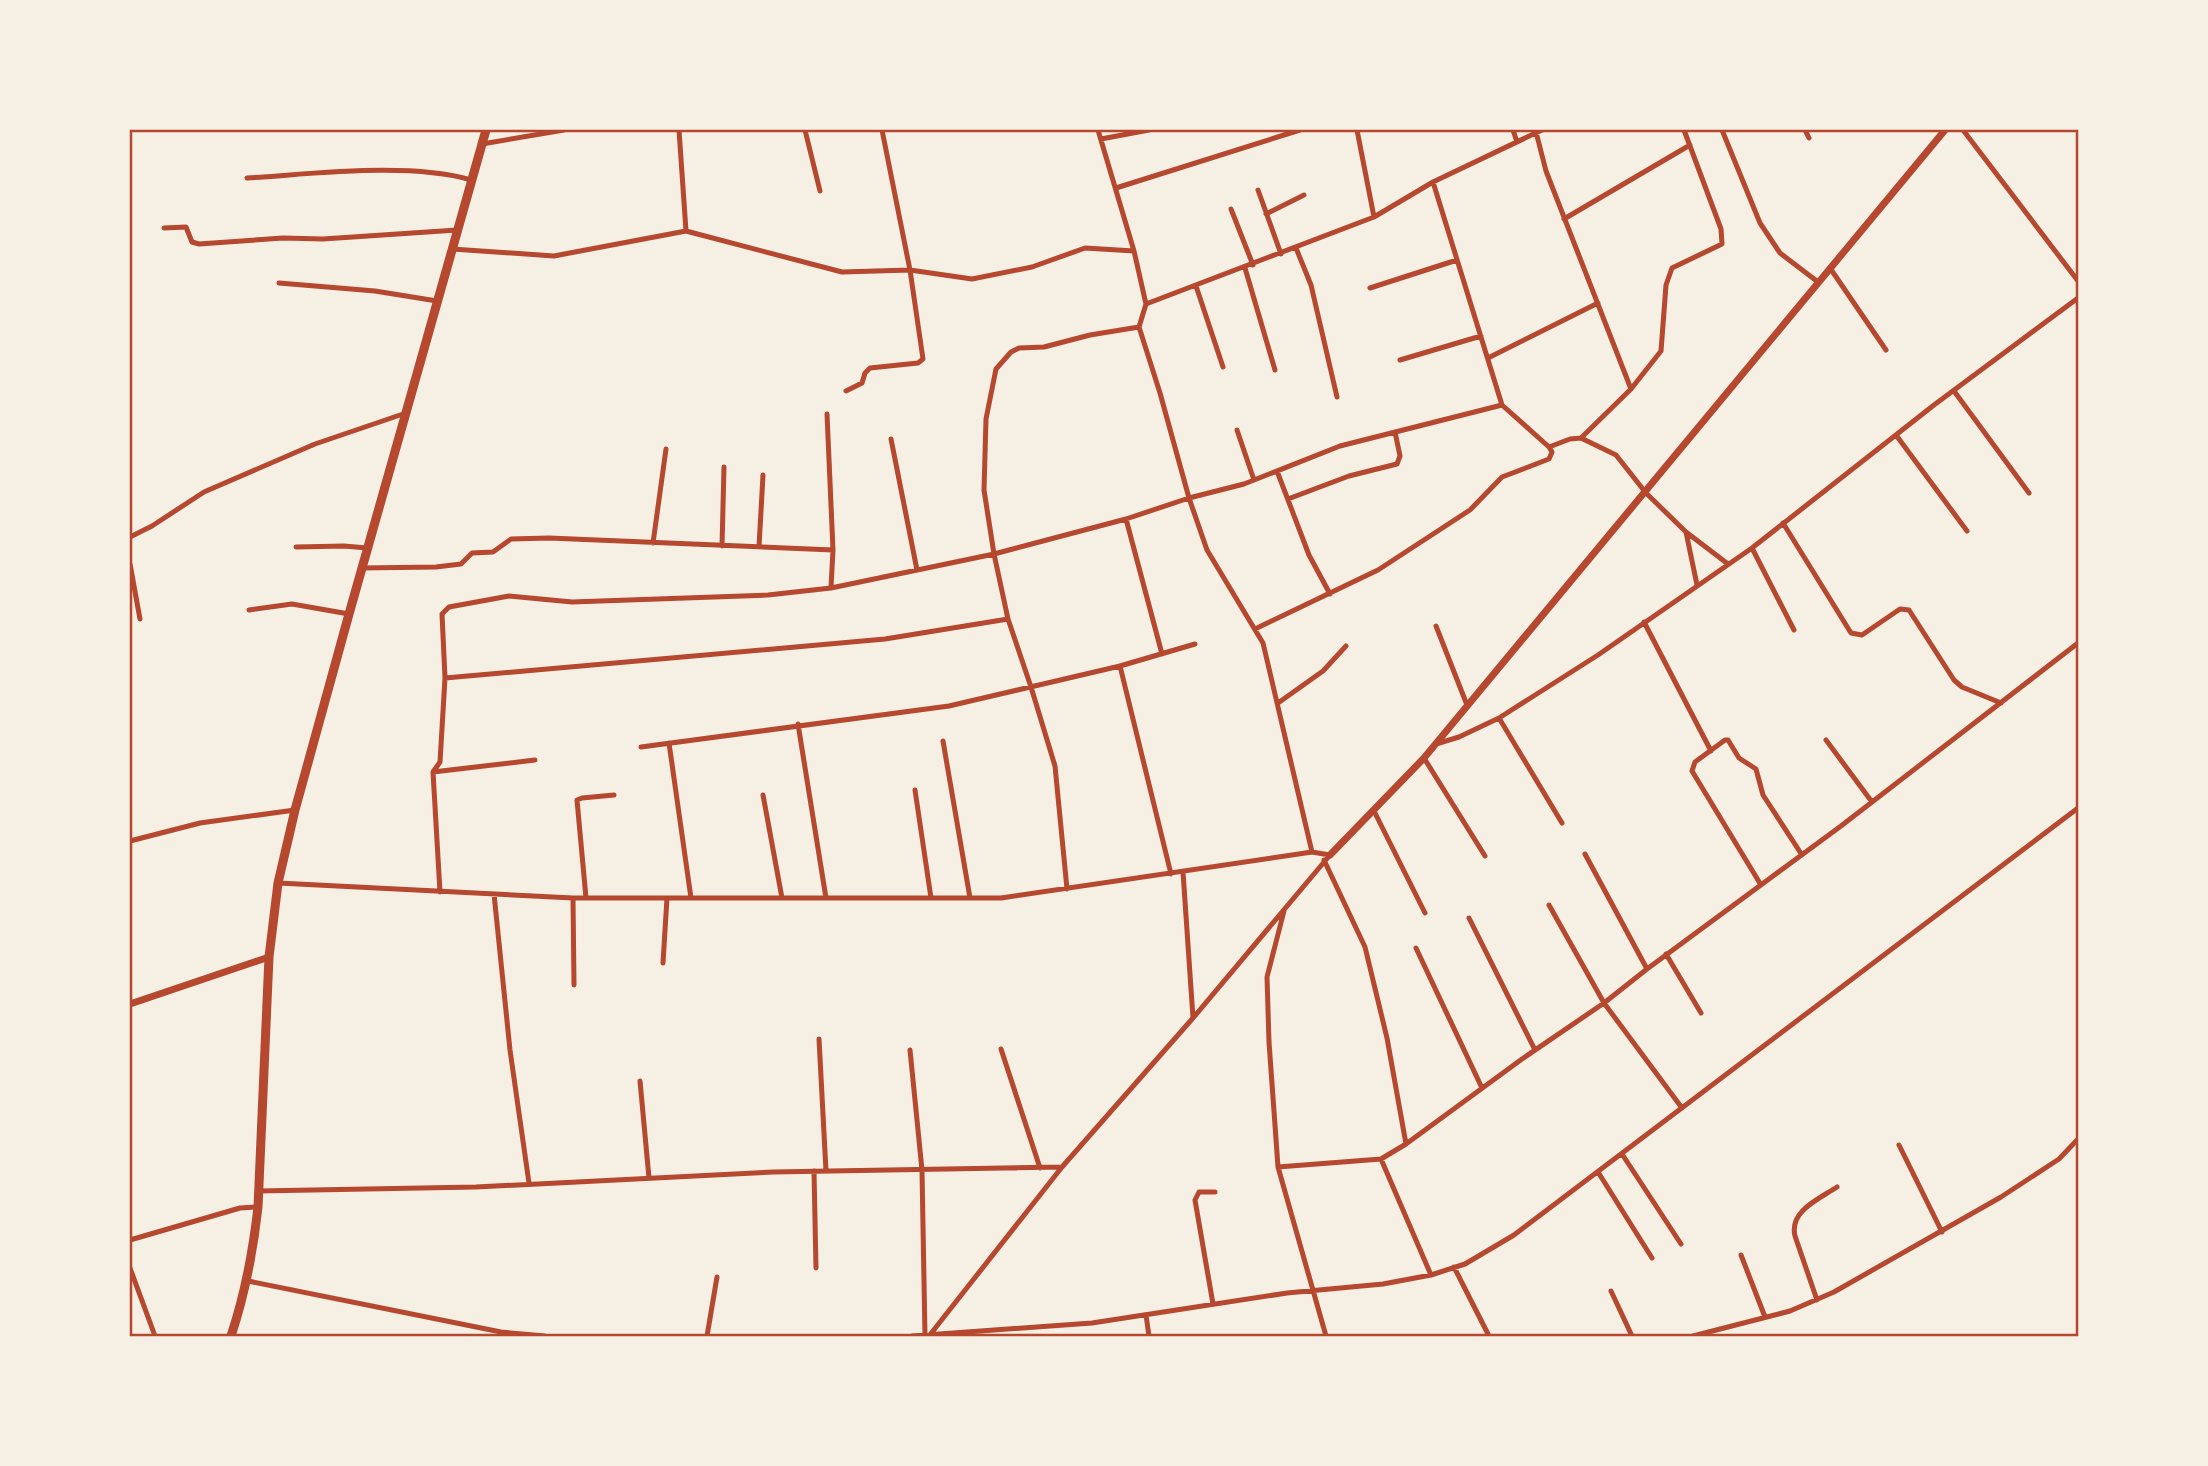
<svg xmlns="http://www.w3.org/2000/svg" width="2208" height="1466" font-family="'Exo 2',sans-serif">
  <rect width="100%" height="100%" fill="#f6efe4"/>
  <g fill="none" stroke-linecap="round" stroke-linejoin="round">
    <!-- minor -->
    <path stroke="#b5482f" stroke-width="5" d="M679,130L686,231
      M805,130L820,191
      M1098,130L1134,251L1146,304L1139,327L1160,393L1189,498L1207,550L1263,643L1312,852
      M1357,130L1374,217
      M1513,130L1517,142
      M1722,130L1760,223L1780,253L1818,282
      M1805,130L1809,138
      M1963,130L2078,281
      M1536,132L1546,171L1631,389
      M1101,139L1149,130
      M482,144L564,130
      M247,178C313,174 409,162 471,180
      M1116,188L1300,130
      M1258,190L1281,254
      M1231,209L1253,265
      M1266,214L1304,195
      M1564,219L1690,145
      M164,228L186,227L192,242L199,244L283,238L323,239L457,230
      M1296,248L1311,285L1337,397
      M452,249L554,256L686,231L842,272L910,270L972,279L1032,267L1085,248L1134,251
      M1245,268L1275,370
      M1830,268L1886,350
      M279,283L375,291L437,301
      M1196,286L1223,367
      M1370,288L1457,260
      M1146,304L1374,217L1433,182L1542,130
      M1488,358L1598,303
      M1400,360L1481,336
      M846,391L862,383L865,373L870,368L918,363L923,359L910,270L882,130
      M1954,391L2029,493
      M827,414L833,550
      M1237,430L1254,480
      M1896,435L1967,531
      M1581,438L1631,389L1661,351L1666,285L1672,268L1722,244L1721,229L1684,130
      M891,439L917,570
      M1549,447L1570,439L1581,438L1616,455L1646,493L1686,532L1728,564
      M1277,471L1309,555L1330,594
      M1288,499L1349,476L1397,464L1400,456L1395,432
      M1126,519L1162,654
      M1783,523L1851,633L1862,635L1900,609L1909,610L1954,680L1962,687L2001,703
      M1686,532L1697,585
      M130,537L152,526L204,492L315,444L406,413
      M653,543L666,449
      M722,546L724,467
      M296,547L344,546L367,548
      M759,547L763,475
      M1752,548L1794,630
      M130,564L140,619
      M361,568L436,567L461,564L472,553L493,552L511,539L549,538L833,550L831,588
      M249,610L292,604L349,614
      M1008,619L1031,687L1055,766L1067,889
      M1644,622L1711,751
      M1436,626L1467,705
      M1255,629L1378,570L1470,510L1502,477L1549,459L1552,452L1549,447L1502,405
      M445,678L885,639L1008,619L994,554L984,490L986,419L996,369L1011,352L1019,348L1044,347L1090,335L1139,327
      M1278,703L1323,671L1346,646
      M1499,718L1562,823
      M798,724L826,898
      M1826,740L1872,802
      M943,741L970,898
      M669,743L691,898
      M1436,744L1459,737L1499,718L1598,655L1752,548L1934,405L2078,298
      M641,747L949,706L1120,666
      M1424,758L1485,856
      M433,772L535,760
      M915,790L931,898
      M763,795L782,898
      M1374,811L1425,913
      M130,841L200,823L295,810
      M1585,854L1647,969
      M1324,860L1365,947L1387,1038L1406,1144
      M1183,872L1193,1018
      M1171,874L1120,666L1195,644
      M278,883L573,898H1001L1312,852L1330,855
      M1761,885L1692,771L1695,762L1725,740H1728L1739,758L1756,769L1763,795L1802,855
      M440,892L433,772L440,762L445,678L442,614L449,607L509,596L572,602L768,595L831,588L994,554L1126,519L1189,498L1244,484L1340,446L1502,405L1433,182
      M494,894L510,1050L529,1183
      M573,898L574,985
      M586,898L577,800L582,798L614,795
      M1549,905L1604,1003L1682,1108
      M1284,911L1267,977L1269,1042L1278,1167L1326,1336
      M1469,918L1535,1050
      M1416,948L1482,1088
      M1666,954L1701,1013
      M663,963L667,898
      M819,1039L826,1171
      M1001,1049L1040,1168
      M910,1050L922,1170L925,1336
      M640,1081L649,1178
      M1899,1145L1942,1232
      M1622,1154L1681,1244
      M1381,1159L1431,1275
      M1278,1167L1381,1159L1406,1144L1522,1059L1604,1003L1647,969L1841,826L2078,643
      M814,1171L816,1268
      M1598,1172L1652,1258
      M258,1191L476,1187L773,1172L1062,1167
      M130,1240L240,1208L258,1207
      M1741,1255L1765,1317
      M1454,1267L1489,1336
      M130,1268L155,1336
      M248,1281L501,1332L545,1336
      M1611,1291L1632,1336
      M1817,1300L1795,1236C1789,1211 1819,1199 1837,1187
      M1213,1304L1195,1200L1199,1192H1215
      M1146,1315L1149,1336
      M707,1336L717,1277
      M912,1336L1092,1323L1287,1293L1383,1284L1431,1275L1465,1264L1514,1235L2078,808
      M929,1336L1062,1167L1193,1018L1330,855
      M1693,1336L1790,1311L1834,1292L2001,1197L2059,1159L2078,1139"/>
    <!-- tertiary -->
    <path stroke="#b5482f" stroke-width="7" d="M1330,855L1424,758L1945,130
      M130,1004L269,957"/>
    <!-- primary -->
    <path stroke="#b5482f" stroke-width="9" d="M231,1336C245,1294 253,1252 258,1207L269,957L278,883L295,810L349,614L486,130"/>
  </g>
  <!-- border -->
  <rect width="2208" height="1466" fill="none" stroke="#f6efe4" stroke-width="262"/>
  <rect x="131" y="131" width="1946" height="1204" fill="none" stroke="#b5482f" stroke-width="2.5"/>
</svg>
